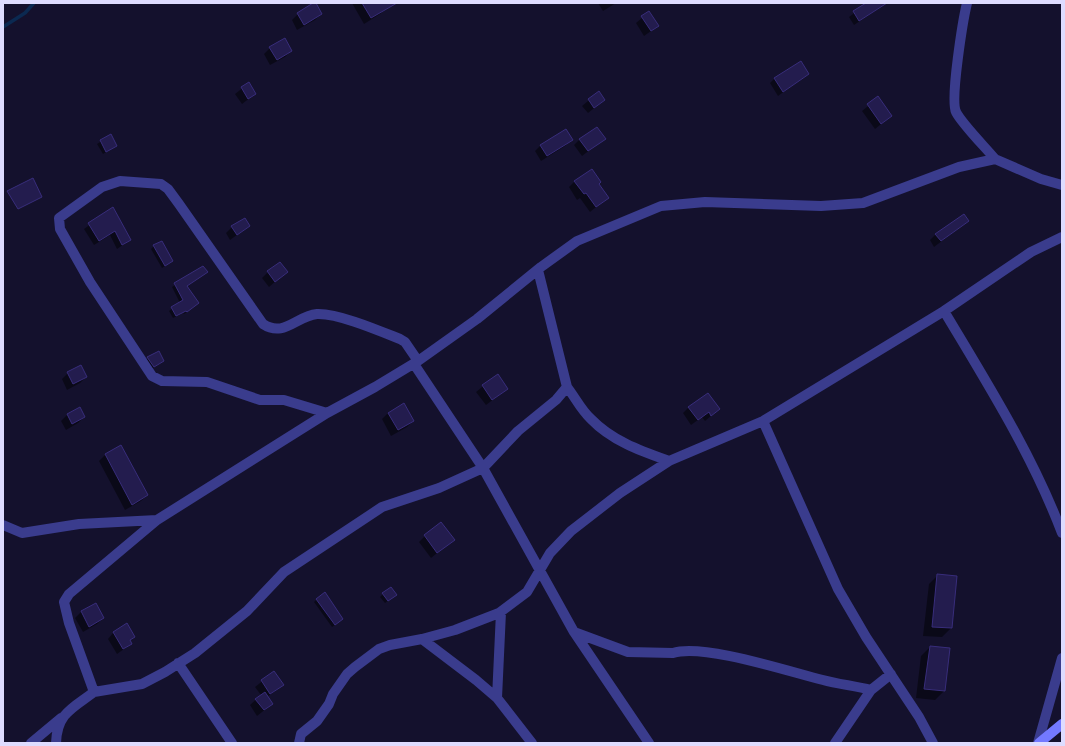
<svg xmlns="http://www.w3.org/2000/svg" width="1065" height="746" font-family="Roboto,sans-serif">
  <rect width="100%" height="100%" fill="#14112d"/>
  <!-- shadow -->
  <path fill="#0007" d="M352,3H383L386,8L380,14L364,24Z
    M598,3H616L603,11Z
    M868,3H881L883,5L854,25L849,17Z
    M649,12L658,26L644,36L636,23Z
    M298,14H321L315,20L297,30L292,20Z
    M270,48L291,51L285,57L270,65L264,54Z
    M808,74L778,96L770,83L775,78Z
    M249,83L255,94L242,104L235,94Z
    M599,92L604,100L588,113L582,106Z
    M878,98L891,116L875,129L862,111Z
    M110,136L116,145L103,154L97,144Z
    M580,139H604L582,156L574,145Z
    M571,140L565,146L541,161L535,151L541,145Z
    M575,181L598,184L607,198L590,212L580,198L577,200L569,187Z
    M113,208L130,240L117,249L110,235L94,245L84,229Z
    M968,221L934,247L930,240L936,234Z
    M249,226L230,240L226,233L232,227Z
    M154,246L172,261L162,268L151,249Z
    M203,267L207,272L186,287L195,306L184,314L183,313L173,318L169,311L180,303L172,287Z
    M268,272H286L269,287L262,278Z
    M148,358L163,361L151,369L145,361Z
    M68,373L86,377L80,383L67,390L62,379Z
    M497,375L507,389L486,405L476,392Z
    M404,405L413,421L407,427L391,436L382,419L388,413Z
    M689,407L719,409L705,421L702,417L691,425L683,413Z
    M79,408L84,417L78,423L66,430L61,421L67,415Z
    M121,447L147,495L141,501L125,510L99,461L105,455Z
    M425,536L453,540L431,558L419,542Z
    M938,575L956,576L951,628L942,637L923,636L929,584Z
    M383,594L393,597L385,603L380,597Z
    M317,599L339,622L332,627L314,602Z
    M95,604L103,618L97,624L83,632L75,618L81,612Z
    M113,633L134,637L129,641L131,644L117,654L108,639Z
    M930,647L949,649L944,691L935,700L916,698L921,656Z
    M274,672L283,685L267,697L272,704L257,716L250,705L261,695L255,687Z"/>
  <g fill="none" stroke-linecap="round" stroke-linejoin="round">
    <!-- stream -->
    <path stroke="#0b2951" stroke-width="3.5" d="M3,27L25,13L34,3"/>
  </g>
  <!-- building -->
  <path fill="#231c4e" stroke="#382d7b" d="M313,3H316L322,14L304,25L297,13Z
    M362,3H397L371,18Z
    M866,3H887L859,21L853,11Z
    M649,11L659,26L651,31L641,16Z
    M285,38L292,51L277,60L269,47Z
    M801,61L809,74L783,92L774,78Z
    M249,82L256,94L248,99L241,87Z
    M599,91L605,100L594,108L588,99Z
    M878,96L892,116L881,124L867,104Z
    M597,127L606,139L588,151L579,139Z
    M566,129L573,140L547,156L540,145Z
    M111,134L117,146L106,152L100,140Z
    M592,169L601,182L599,184L609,198L596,207L586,193L584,194L574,181Z
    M33,178L42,197L18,209L7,191Z
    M113,207L131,240L122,245L115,231L99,241L88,223Z
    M964,214L969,221L941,241L935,234Z
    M245,218L250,226L237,235L231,226Z
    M162,241L173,261L165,266L153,245Z
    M280,262L288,272L275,282L267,271Z
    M203,266L208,272L187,286L199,303L187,312L186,311L176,316L171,307L183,300L174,283Z
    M159,351L164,361L154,367L147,357Z
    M81,365L87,377L73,384L67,372Z
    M498,374L508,389L492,400L482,385Z
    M708,393L720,409L711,416L709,412L698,420L688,407Z
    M404,403L414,421L398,430L388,413Z
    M80,407L85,417L72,424L67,414Z
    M121,445L148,495L132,505L105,454Z
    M441,522L455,540L437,553L424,535Z
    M937,574L957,576L952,628L932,627Z
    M391,587L397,595L388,601L382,593Z
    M325,592L343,619L335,625L316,599Z
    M96,603L104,618L89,627L81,611Z
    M127,623L135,637L130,640L132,644L123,649L113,632Z
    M930,646L950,648L945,691L924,689Z
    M274,671L284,685L270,694L261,680Z
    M265,692L273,704L264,710L255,699Z"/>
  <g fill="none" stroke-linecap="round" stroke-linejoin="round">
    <!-- street -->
    <path stroke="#3a3c8d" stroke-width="10" d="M967,3C963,20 950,99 956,112C962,124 986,148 995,159
      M944,311C987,383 1032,454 1062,533
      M414,364L483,468L574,632L628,652L673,653C703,643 790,672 823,680C838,684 855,686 871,690L891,674
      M567,387C575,397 581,410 591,419C612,441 641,451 669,461
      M327,413L284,400H260L207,382L162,381L152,376L90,282L60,229L59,218L102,187L120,181L161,184L168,189L179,204L263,324C284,338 296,316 317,314C338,313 380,331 400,339L405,342L418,361
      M763,421L838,589L866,637L919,717L933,743
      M3,525L22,533L79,524L157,520
      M574,632L649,743
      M422,639L476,680L497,698L532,743
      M178,663L232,743
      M94,692L142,684L165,672L195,653L247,611L284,572L382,507L439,488L483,468L518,431L556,400L567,387L538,270
      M497,698L501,612
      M31,743L61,718
      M56,743C57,713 73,708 94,692L69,623L64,602L69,594L157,520L327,413L375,387L418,361L477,319L541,267L577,241L661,206L705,202L821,206L863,203L959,167L995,159L1041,179L1062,185
      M299,743L301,734L317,721L329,704L333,694L347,674L355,667L379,649L390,645L422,639L455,630L499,613L527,592L550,553L571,531L620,493L669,461L763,421L944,311L1031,252L1062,237
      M835,743L871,690
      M1038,743L1062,658"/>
    <!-- secondary -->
    <path stroke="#7379ff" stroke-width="10" d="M1039,743L1062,724"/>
  </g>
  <!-- border -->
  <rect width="1065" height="746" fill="none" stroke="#dedcff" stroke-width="8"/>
</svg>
